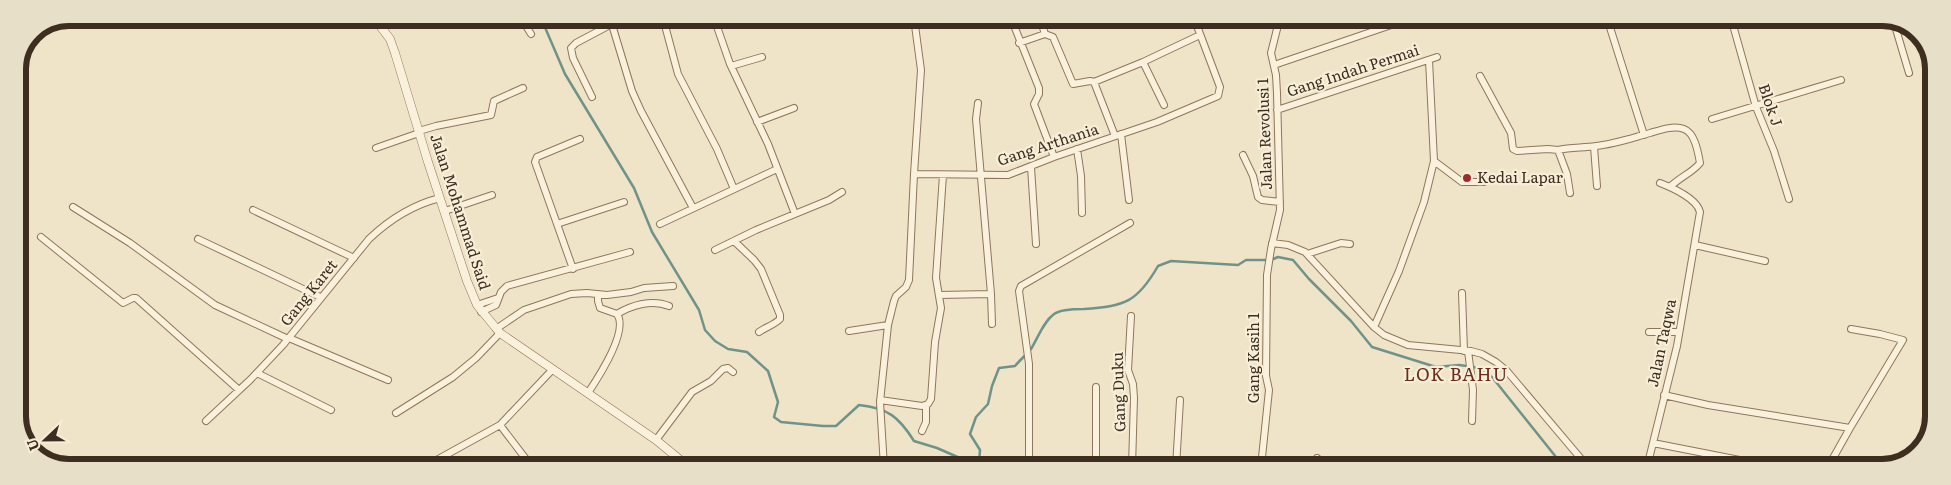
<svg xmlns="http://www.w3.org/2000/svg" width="1951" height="485" font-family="Literata,serif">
  <rect width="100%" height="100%" fill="#f0e4c8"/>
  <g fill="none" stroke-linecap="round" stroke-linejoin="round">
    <!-- stream -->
    <path stroke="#6f938a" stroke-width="2.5" d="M541,18L565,74L634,188L652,232L699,310L705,330L715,341L728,349L747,352L768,371L778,402L774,417L781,422L823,426H836L859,405C888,408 899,417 914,441L937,448L969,462L979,463L980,450L970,434L976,417L988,404L992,386L999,368L1015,366C1020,360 1026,355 1031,349C1038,338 1043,322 1054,314C1061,309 1076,309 1084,309C1125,307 1138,301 1158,266L1171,261L1238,265L1246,260H1271L1278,257L1293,260L1309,279L1351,321L1372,347L1436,367L1459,365L1474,367L1492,377L1564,467"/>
    <defs>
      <path id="minor" d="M521,18L531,34
        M610,18L632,91L641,111L693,208
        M663,18L678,74L717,149L734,189
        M714,18L730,64L768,144L795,214
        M1011,18L1039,88V94L1034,104L1054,157
        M1040,18L1045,34
        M1607,18L1644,135
        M1731,18L1756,107L1774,151L1789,199
        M1893,19L1909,73
        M988,21L996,18
        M859,25L879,18
        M1019,43L1045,34L1053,37L1073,84L1090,81L1094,82L1115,136
        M1143,62L1164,105
        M1274,65L1403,21
        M731,66L762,57
        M1480,76L1511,133L1513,149L1517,151L1548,149L1558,150
        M1094,82L1143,62L1200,35
        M592,97L573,58L571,48L576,43L623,18
        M978,103L976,119L991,294L992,324
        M1277,110L1437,57
        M1712,119L1841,80
        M757,122L794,108
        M419,131L436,126L491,115L494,101L523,88
        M1121,134L1129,200
        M1594,147L1597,186
        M376,148L419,133
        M1077,149L1081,176L1082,213
        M1243,155L1253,176L1258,197L1262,200L1280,202
        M1434,161L1462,182H1484
        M1031,167L1036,244
        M914,174L921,70L914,18
        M1570,193L1567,174L1558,150C1571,147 1583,148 1596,146C1615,144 1632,138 1650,133C1660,130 1674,125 1684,129C1695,133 1698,152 1700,163C1692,173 1680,177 1670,187
        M73,207L130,243L215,305L288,339
        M253,210L354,258
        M445,211L492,195
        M557,224L624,202
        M660,224L777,169
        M41,237L123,303L133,298H136L239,390
        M198,239L320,297
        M734,241L754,260L761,269L780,315V319C774,325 766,327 759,332
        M1272,243L1288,245L1305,252L1374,327L1384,335L1408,345L1471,351L1482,354L1496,362L1506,370L1588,467
        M1695,245L1765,261
        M715,250L756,230L829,200L842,192
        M1307,254L1341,243L1350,244
        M573,269L535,162L537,157L580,139
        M1462,293L1464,351
        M939,295L991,294
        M477,305L498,298
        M481,312L496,305L501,292L507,286L630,252
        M617,314C632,305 652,299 669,306
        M1131,316L1128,370L1133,384L1134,398L1132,467
        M1374,327L1399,271L1424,202L1434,161L1429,60
        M496,329L524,310L571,294L587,293L607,295L631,292L644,288L673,286
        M849,331L888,325
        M1649,332H1679
        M289,338L388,380
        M1468,351L1473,390L1472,421
        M257,373L331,410
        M1096,387V467
        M588,393C598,378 629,331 617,314L600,308L598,301V295
        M1664,395L1708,405L1850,428L1903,340L1880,334L1851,329
        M880,400L922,406L928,404L931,399L935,342L941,308L936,278L943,175
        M396,413L453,377L476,358L500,333
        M206,421L250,380L283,345L369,239C390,219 412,205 440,198
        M500,425L532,467
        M922,431L926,422V405
        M656,440L692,392L711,381L723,369L728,368L733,372
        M1653,443L1775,467
        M424,467L500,425L553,369
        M884,467L880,402L888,325L894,301L896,296L906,287L909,280L914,174L1008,175L1054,157L1157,122L1218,96L1220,87L1194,18
        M1029,467V364L1019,291L1021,286L1130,223
        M1176,467L1180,400
        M1261,467L1269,390L1266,376L1267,275L1271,249L1280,210L1277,93L1276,75L1271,53L1277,29L1278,18
        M1315,467L1317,458
        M1647,467L1677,346L1700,212C1697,199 1673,188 1660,183
        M1828,467L1850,428"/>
      <path id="tertiary" d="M374,18L390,39L395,53L428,162L467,281L477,305L500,333L656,440L689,467"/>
    </defs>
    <!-- minor casing -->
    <use href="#minor" stroke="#8d765c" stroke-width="8"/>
    <!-- tertiary casing -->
    <use href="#tertiary" stroke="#8d765c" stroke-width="9"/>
    <!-- minor -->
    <use href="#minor" stroke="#faf1dc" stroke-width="6"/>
    <!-- tertiary -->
    <use href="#tertiary" stroke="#faf1dc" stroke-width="8"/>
  </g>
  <!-- markers -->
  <circle fill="#9e2a2b" stroke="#f7eed8" stroke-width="2" cx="1467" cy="178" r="5"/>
  <g text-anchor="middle" stroke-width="4.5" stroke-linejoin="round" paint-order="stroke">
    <!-- street labels -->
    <g font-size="15" fill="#3d2e20" stroke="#f7eed8">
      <text transform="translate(1353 71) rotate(-18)" y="5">Gang Indah Permai</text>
      <text transform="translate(1770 105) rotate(71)" y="5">Blok J</text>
      <text transform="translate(1265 134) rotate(-92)" y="5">Jalan Revolusi 1</text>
      <text transform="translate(1048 145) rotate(-18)" y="5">Gang Arthania</text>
      <text transform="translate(460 212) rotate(72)" y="5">Jalan Mohammad Said</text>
      <text transform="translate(309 293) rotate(-51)" y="5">Gang Karet</text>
      <text transform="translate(1662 343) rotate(-78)" y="5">Jalan Taqwa</text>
      <text transform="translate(1254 358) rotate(-90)" y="5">Gang Kasih 1</text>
      <text transform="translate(1119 392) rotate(-92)" y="5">Gang Duku</text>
    </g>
    <!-- poi labels -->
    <g font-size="15" fill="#3d2e20" stroke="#f7eed8" text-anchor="start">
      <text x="1477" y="183">Kedai Lapar</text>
    </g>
    <!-- quarter labels -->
    <g font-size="18" letter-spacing="1" fill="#6b2e1e" stroke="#f7eed8">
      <text x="1456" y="381">LOK BAHU</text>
    </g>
  </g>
  <!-- crop -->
  <path d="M0 0H1951V485H0ZM69 26H1882A43 43 0 0 1 1925 69V416A43 43 0 0 1 1882 459H69A43 43 0 0 1 26 416V69A43 43 0 0 1 69 26Z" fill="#e8dfc9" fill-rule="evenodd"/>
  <path fill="none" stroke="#3d2e20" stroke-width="6" d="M69 26H1882A43 43 0 0 1 1925 69V416A43 43 0 0 1 1882 459H69A43 43 0 0 1 26 416V69A43 43 0 0 1 69 26Z"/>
  <!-- north arrow -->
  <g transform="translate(45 440) rotate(248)" stroke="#f7eed8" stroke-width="4" paint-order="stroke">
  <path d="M0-4L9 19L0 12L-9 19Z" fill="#3d2e20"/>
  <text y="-8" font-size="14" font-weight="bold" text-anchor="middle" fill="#3d2e20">U</text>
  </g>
</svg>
